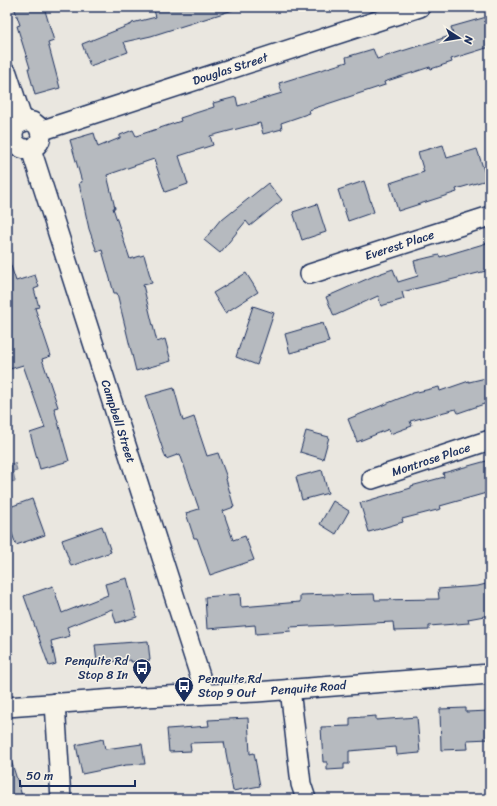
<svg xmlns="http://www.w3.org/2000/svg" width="497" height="806" font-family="Sriracha,sans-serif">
  <rect width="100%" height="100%" fill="#eae7e0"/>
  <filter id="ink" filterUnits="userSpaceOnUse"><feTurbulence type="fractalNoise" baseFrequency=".025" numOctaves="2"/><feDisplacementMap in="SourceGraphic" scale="8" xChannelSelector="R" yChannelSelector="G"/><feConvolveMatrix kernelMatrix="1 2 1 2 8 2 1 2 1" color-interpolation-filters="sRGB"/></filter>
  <g filter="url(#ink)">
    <!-- water -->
    <path fill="#a3a8b4" stroke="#6d7892" d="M7,455L9,464L15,463L17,470L13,471L15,481L7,483Z"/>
    <!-- building -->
    <path fill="#b6babf" stroke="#1b2f5e" d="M14,7H44L54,41L48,43L60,88L35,95L28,68H30L17,26L20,25Z
      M153,7H233V10L151,36L124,42L128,52L90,66L82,44L132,24V23L156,17Z
      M490,16V47L451,59L452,62L431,69L430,67L384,82L385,85L309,110L310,113L281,123L282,129L263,134L260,123L210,136L213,145L179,156L188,184L165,192L154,159L107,175L115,208H113L130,259L144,255L152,283L143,285L157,342L165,339L171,361L136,371L117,293H114L102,250L97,252L89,229L79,183L82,182L70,140L94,133L98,147L120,138V135L133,130L136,136L181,121L180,118L214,107L213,103L236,97L238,106L282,93L279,83L347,62L346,57L373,49L377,59L453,35L451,27Z
      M443,145L447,158L477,149L487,180L456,189L457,192L398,211L390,183L424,172L418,152Z
      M364,181L374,212L348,221L338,190Z
      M268,183L282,200L250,226L246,221L220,253L204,240L221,219L222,220Z
      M317,204L326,232L302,240L293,212Z
      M490,242V270L402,292L404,299L381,306L378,296L334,316L326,297L376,275L393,269L398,282L418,276L414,261L439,255L440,257Z
      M7,260H9L16,281L35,275L39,287L34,289L39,307L35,308L51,356L42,359L58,407L54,408L69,461L40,469L30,433L45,428L23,365L7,370Z
      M246,273L258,292L225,313L213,293Z
      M253,306L274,313L257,365L236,357Z
      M323,323L329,342L290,353L285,334Z
      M490,377V402L458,413L456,409L410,421L412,426L390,434L389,429L357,442L348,419L413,393L439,387L440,391L469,381V382Z
      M174,388L183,421L194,417L207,456L218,453L227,478L226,479L234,507L223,511L233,540L245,536L254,560L210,575L197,538H194L186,513L199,509L180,454L166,459L145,396Z
      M306,431L329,437L323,459L300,452Z
      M490,460V492L440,506L441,509L402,519L403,522L369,532L360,503L411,488V486L444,477L443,473Z
      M322,470L328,493L302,500L296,477Z
      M32,499L45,535L16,545L7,519V508Z
      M333,501L349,511L336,534L320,524Z
      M102,526L111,552L71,566L62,540Z
      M127,578L137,617L116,623L112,609L67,627L70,636L51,641L56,664L49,666L24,596L53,586L62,613L108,595L105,584Z
      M490,583V615L468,619L469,623L429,626V630L394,631L393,622L290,627L291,631L256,634L255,625L207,629L205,597L240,594L241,607L300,602V595L333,594V595L374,594L375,600L439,599L438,589L478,586Z
      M148,641L150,660L131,662V660L97,663L95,645Z
      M466,708V712L490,711V739L467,740L468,749L441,750L440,709Z
      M376,716V720L417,717L420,753L397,755L396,747L349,751V764H344V769L327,770V762H323L321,727L350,726V718Z
      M248,718L250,754L254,753L260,786L233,791L224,742L190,743L191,751L169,752L167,729L209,726L208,720Z
      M103,739L105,749L142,744L145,764L126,765L82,774L76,745Z
      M10,757L23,799H7V758Z"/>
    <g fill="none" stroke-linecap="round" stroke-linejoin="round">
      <defs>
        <g id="minor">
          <path d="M7,73L23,122"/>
          <circle cx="27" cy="135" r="14"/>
          <path id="s1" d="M40,131L420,7"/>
          <path id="s2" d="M31,149L200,676L203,694"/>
          <path id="s3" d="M310,274L490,216"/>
          <path id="s4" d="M372,479L490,440"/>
          <path d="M290,689L301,784L306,799"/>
          <path d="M55,703L61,799"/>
          <path id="s5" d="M7,707L143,697L256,692L490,674"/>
        </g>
      </defs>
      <!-- minor casing -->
      <use href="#minor" stroke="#1b2f5e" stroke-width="22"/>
      <!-- minor -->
      <use href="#minor" stroke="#f7f3e8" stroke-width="19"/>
    </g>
  </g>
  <!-- icons -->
  <defs>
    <symbol id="bus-pin" viewBox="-11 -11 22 30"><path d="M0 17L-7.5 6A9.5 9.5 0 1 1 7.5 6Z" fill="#1b2f5e" stroke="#f7f3e8"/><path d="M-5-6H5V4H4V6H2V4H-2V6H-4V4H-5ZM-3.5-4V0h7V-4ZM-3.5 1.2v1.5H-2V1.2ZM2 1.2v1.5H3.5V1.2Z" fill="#fff"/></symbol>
  </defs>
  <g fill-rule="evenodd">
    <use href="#bus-pin" x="131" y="657" width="22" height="30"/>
    <use href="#bus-pin" x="173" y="675" width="22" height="30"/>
  </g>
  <g text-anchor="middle" stroke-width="3" stroke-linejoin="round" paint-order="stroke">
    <!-- street labels -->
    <g font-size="12" fill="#1b2f5e" stroke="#f7f3e8">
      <text dy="4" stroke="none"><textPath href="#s1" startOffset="200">Douglas Street</textPath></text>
      <text dy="4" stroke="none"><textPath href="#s3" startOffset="94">Everest Place</textPath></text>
      <text dy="4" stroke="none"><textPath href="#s2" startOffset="286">Campbell Street</textPath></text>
      <text dy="4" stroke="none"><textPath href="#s4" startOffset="62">Montrose Place</textPath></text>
      <text dy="4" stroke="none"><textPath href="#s5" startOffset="302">Penquite Road</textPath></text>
    </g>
    <!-- poi labels -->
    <g font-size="12" fill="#1b2f5e" stroke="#f7f3e8" text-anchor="end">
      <text x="128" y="665">Penquite Rd<tspan x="128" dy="14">Stop 8 In</tspan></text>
      <text x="198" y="683" text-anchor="start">Penquite Rd<tspan x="198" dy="14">Stop 9 Out</tspan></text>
    </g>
  </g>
  <!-- margin -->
  <rect width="497" height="806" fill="none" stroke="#f7f3e8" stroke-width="24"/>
  <rect x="12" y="12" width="473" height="782" fill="none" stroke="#1b2f5e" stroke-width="1.5" filter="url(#ink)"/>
  <!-- north arrow -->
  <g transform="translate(459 38) rotate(102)" stroke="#f7f3e8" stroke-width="3" paint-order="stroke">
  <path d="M0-3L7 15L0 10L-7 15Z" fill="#1b2f5e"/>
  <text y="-6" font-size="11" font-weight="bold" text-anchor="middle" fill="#1b2f5e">N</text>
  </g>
  <!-- scale -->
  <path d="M20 780v6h115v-6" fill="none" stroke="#1b2f5e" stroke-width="2"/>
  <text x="26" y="780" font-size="12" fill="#1b2f5e" stroke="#f7f3e8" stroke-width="3" paint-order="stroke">50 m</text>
</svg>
